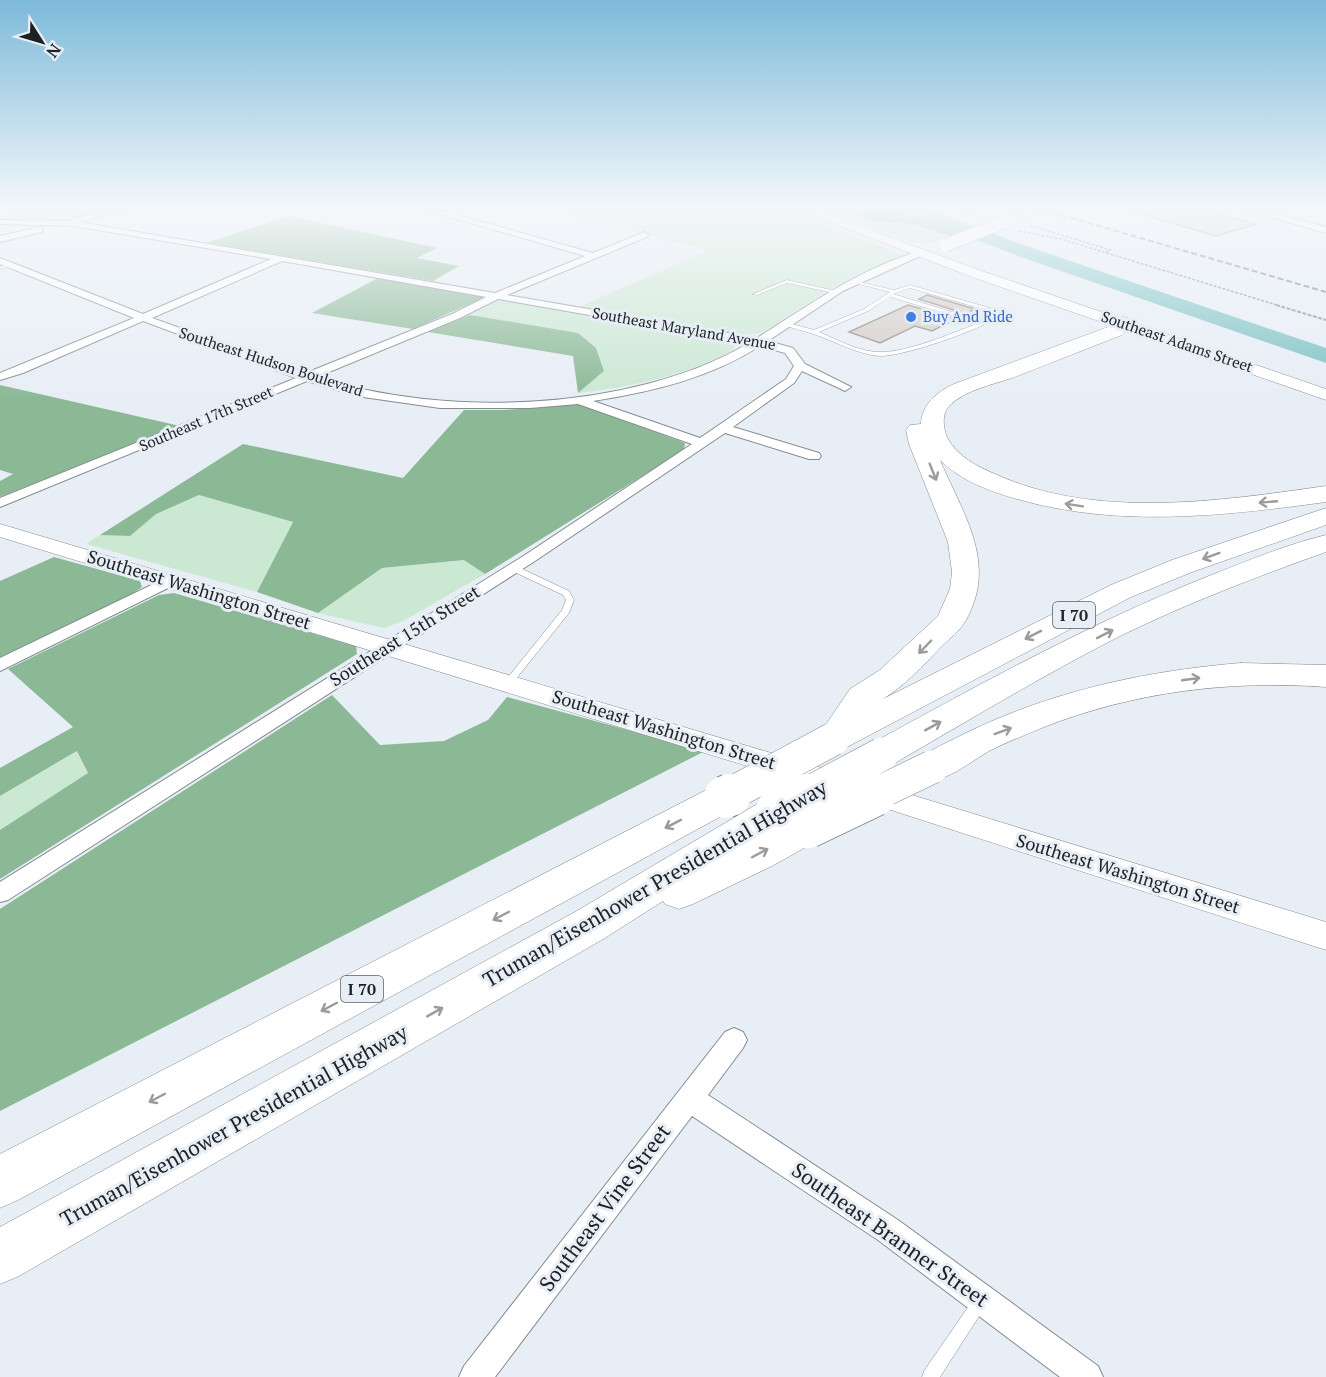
<svg xmlns="http://www.w3.org/2000/svg" width="1326" height="1377" font-family="'PT Serif',serif">
  <rect width="100%" height="100%" fill="#e7eef5"/>
  <!-- green -->
  <path fill="#cbe8d2" d="M1,205H112L114,207L67,221L43,222Z
    M528,205H776L901,254L900,257L860,273L825,292L762,333L739,335L579,307L709,250Z
    M805,205L834,206L872,221L912,224L951,236L932,243H915Z
    M516,299L732,341L735,345L733,350C685,376 631,387 578,393L604,371L596,348L470,315L494,302Z
    M199,495L293,522L257,592L86,544L100,535L130,536L155,514Z
    M464,560L485,574L403,621L384,628L318,613L382,568Z
    M78,751L88,774L0,830V796Z"/>
  <!-- forest -->
  <path fill="#8bb996" d="M829,205H890L965,232L951,236L912,224L872,221Z
    M289,216L437,248L417,258L459,266L433,281L206,243Z
    M378,278L483,296V298L413,329L312,313Z
    M470,315L578,333L596,348L604,371L578,393L573,356L428,332Z
    M0,385L180,426L0,497V481L13,474L0,470Z
    M579,404L685,443L684,450L485,574L464,560L382,568L318,613L257,592L293,522L199,495L156,514L130,536L100,535L243,444L403,478L464,410H504Z
    M54,557L140,581L142,587L128,597L0,659V581Z
    M174,593L356,646L357,654L0,879V830L88,773L77,751L0,796V768L73,727L8,669L159,595Z
    M332,695L380,745L444,741L488,720L507,697L705,751L0,1111V909Z"/>
  <g fill="none" stroke-linecap="round" stroke-linejoin="round">
    <!-- river -->
    <path fill="#7dc2c5" fill-rule="evenodd" d="M891,205H917L1035,249L1326,348V363L1021,257L894,209Z"/>
  </g>
  <!-- building -->
  <path fill="#d5ccc7" stroke="#928a86" stroke-width="1.5" d="M1129,205H1187L1256,224L1216,236L1128,210Z
    M927,295L975,309L966,314L919,299Z
    M908,305L956,319L932,331L915,326L880,343L849,332Z"/>
  <g fill="none" stroke-linecap="round" stroke-linejoin="round">
    <defs>
      <path id="lane" d="M0,206L36,217L37,223L34,224L33,219L0,208Z
        M10,264L12,266L0,269V267Z
        M787,280L836,291V292L834,293L787,283L757,295L753,294Z
        M851,280L894,290L910,285L997,310L1002,315C982,329 903,357 879,356C856,354 835,341 813,334C803,330 792,329 782,324L785,322L814,330L864,309L890,292L851,282ZM910,288L993,312L996,315L982,321L893,294ZM890,297L978,323C954,333 905,353 880,352C859,352 838,340 819,332L868,311Z
        M510,566H516L569,591L574,600L569,613L511,685L508,686L504,683L505,681L562,610L566,600L563,595L510,570L509,568Z
        M980,1294L985,1297L988,1302L985,1307L940,1377H922L924,1371L975,1297Z"/>
      <path id="street" d="M127,205H141L79,222L495,293L585,256L408,205H421L593,253L644,232L648,235L647,237L507,295L757,338C811,304 860,268 923,250L927,253L843,291L768,341L793,348L805,364L851,387L845,391L841,389L802,371L794,383L733,427L819,453L821,456L819,459H809L725,433L535,561L8,900L0,902V882L525,555L692,444L578,404L530,408H440L356,396L307,381L0,507V498L296,378L143,321L23,373L0,380V373L134,318L0,264V258L143,314L271,259L74,226L0,224V220L71,221L72,219ZM282,261L486,297L452,314L306,373L152,318ZM498,299L749,343C632,412 444,418 317,377L460,318ZM760,346L785,353L794,366L786,379L700,438L593,401C652,392 710,378 760,346Z
        M1228,205H1242L1326,227V233Z
        M39,227L42,228V232L0,242V236Z
        M170,576L176,578L178,581L176,584L0,671V658Z
        M734,1028L743,1032L747,1040L743,1048L708,1095L898,1220L1098,1366L1103,1377H1060L878,1240L692,1116L495,1377H459L464,1366L725,1032Z"/>
      <path id="secondary" d="M786,205H802L982,271L1326,389V400L972,277Z
        M1037,205H1052L1008,224H1000L998,222Z
        M0,524L899,791L1326,922V950L894,811L0,537Z"/>
      <path id="highway" d="M1124,317L1131,319L1133,323L1122,335C1085,349 1049,364 1012,378C991,385 966,390 950,405C941,414 943,429 948,439C957,456 978,467 995,474C1096,520 1219,501 1326,486V502C1223,516 1118,528 1017,499C989,491 961,481 940,460C963,514 998,563 966,620C960,631 949,639 941,647C922,667 905,685 883,699L1111,585L1172,560L1326,508V525L1192,572L1131,597L845,748L833,751L821,748L816,739L850,689L880,670L938,616L950,589L952,572L948,542L909,444L906,430L910,425L921,424C922,404 937,392 954,384L1108,327L1117,319Z
        M1326,535V552C1256,577 1185,604 1118,637C1042,676 969,720 895,763L882,767L869,763L864,754L869,745C982,683 1094,621 1214,574C1250,560 1288,544 1326,535Z
        M1241,663L1326,665V687C1229,680 1134,692 1044,727C1025,735 1007,742 989,751C975,759 948,780 932,780C929,780 923,777 919,776L914,767C922,753 940,746 954,739C1043,693 1142,671 1241,663Z
        M725,783L738,787L744,797L738,807L18,1200L0,1208V1154L712,787Z
        M777,796L790,800L796,810L791,818L808,812L822,816L827,827L822,838L772,866L693,904L679,909L665,904L663,901L605,938L19,1276L0,1284V1227L575,912L764,800Z"/>
    </defs>
    <!-- lane casing -->
    <use href="#lane" stroke="#848b91" stroke-width="1"/>
    <!-- street casing -->
    <use href="#street" stroke="#848b91" stroke-width="2"/>
    <!-- secondary casing -->
    <use href="#secondary" stroke="#848b91" stroke-width="1"/>
    <!-- highway casing -->
    <use href="#highway" stroke="#848b91" stroke-width="1"/>
    <!-- path-far1 -->
    <path stroke="#878c90" stroke-width="1.5" stroke-dasharray="3 1.5" stroke-linecap="butt" d="M958,205L975,216
      M1031,226L1111,250L1105,252
      M1019,231L1061,239L1280,306"/>
    <!-- path -->
    <path stroke="#878c90" stroke-width="2" stroke-dasharray="4 1.5" stroke-linecap="butt" d="M1276,305L1326,320"/>
    <!-- lane -->
    <use href="#lane" fill="#fff" fill-rule="evenodd"/>
    <!-- street -->
    <use href="#street" fill="#fff" fill-rule="evenodd"/>
    <!-- secondary -->
    <use href="#secondary" fill="#fff" fill-rule="evenodd"/>
    <!-- highway -->
    <use href="#highway" fill="#fff" fill-rule="evenodd"/>
    <!-- rail -->
    <path stroke="#73777b" stroke-width="2" stroke-dasharray="6 3" stroke-linecap="butt" d="M1027,205L1326,292"/>
    <defs>
      <path id="secondary-bridge" d="M946,245L1004,222"/>
      <path id="highway-bridge-far1" d="M727,796L833,739
        M803,796L882,754
        M872,796L932,767"/>
      <path id="highway-bridge" d="M725,797L730,795
        M777,810L806,795
        M808,827L875,795"/>
    </defs>
    <!-- secondary-bridge casing -->
    <use href="#secondary-bridge" stroke="#848b91" stroke-width="14" stroke-linecap="butt"/>
    <!-- highway-bridge-far1 casing -->
    <use href="#highway-bridge-far1" stroke="#848b91" stroke-width="34" stroke-linecap="butt"/>
    <!-- highway-bridge casing -->
    <use href="#highway-bridge" stroke="#848b91" stroke-width="44" stroke-linecap="butt"/>
    <!-- secondary-bridge -->
    <use href="#secondary-bridge" stroke="#fff" stroke-width="13"/>
    <!-- highway-bridge-far1 -->
    <use href="#highway-bridge-far1" stroke="#fff" stroke-width="33"/>
    <!-- highway-bridge -->
    <use href="#highway-bridge" stroke="#fff" stroke-width="42"/>
  </g>
  <!-- one-way arrows -->
  <defs><path id="oneway-shaft" d="M-6 0H5M1.5-3L5.5 0L1.5 3" fill="none" stroke-width="1.6" stroke-linecap="round" stroke-linejoin="round" transform="scale(1.5)"/></defs>
  <g stroke="#9a9b9c">
    <use href="#oneway-shaft" transform="translate(933 472) rotate(68)"/>
    <use href="#oneway-shaft" transform="translate(1268 502) rotate(175)"/>
    <use href="#oneway-shaft" transform="translate(1074 505) rotate(-171)"/>
    <use href="#oneway-shaft" transform="translate(1211 556) rotate(160)"/>
    <use href="#oneway-shaft" transform="translate(1105 634) rotate(-27)"/>
    <use href="#oneway-shaft" transform="translate(1033 635) rotate(153)"/>
    <use href="#oneway-shaft" transform="translate(925 647) rotate(134)"/>
    <use href="#oneway-shaft" transform="translate(1191 679) rotate(-8)"/>
    <use href="#oneway-shaft" transform="translate(933 726) rotate(-29)"/>
    <use href="#oneway-shaft" transform="translate(1003 731) rotate(-20)"/>
    <use href="#oneway-shaft" transform="translate(673 824) rotate(153)"/>
    <use href="#oneway-shaft" transform="translate(760 853) rotate(-28)"/>
    <use href="#oneway-shaft" transform="translate(501 916) rotate(152)"/>
    <use href="#oneway-shaft" transform="translate(329 1007) rotate(152)"/>
    <use href="#oneway-shaft" transform="translate(435 1012) rotate(-29)"/>
    <use href="#oneway-shaft" transform="translate(157 1098) rotate(152)"/>
  </g>
  <!-- sky -->
  <linearGradient id="sky" x2="0" y2="1"><stop stop-color="#7dbada"/><stop offset="0.52" stop-color="#f4f7fa"/><stop offset="1" stop-color="#f4f7fa" stop-opacity="0"/></linearGradient>
  <rect width="1326" height="398" fill="url(#sky)"/>
  <!-- markers -->
  <circle fill="#3f7fe0" stroke="#e7eef5" stroke-width="2" cx="911" cy="317" r="6"/>
  <g text-anchor="middle" stroke-width="6" stroke-linejoin="round" paint-order="stroke">
    <!-- far-shop labels -->
    <g font-size="15" fill="#366cbe" stroke="#e7eef5" text-anchor="start">
      <text x="923" y="322">Buy And Ride</text>
    </g>
    <!-- far-street labels -->
    <g font-size="15" fill="#1e2123" stroke="#e7eef5">
      <text transform="translate(684 329) rotate(10)" y="5">Southeast Maryland Avenue</text>
      <text transform="translate(1177 342) rotate(19)" y="5">Southeast Adams Street</text>
      <text transform="translate(271 362) rotate(18)" y="5">Southeast Hudson Boulevard</text>
      <text transform="translate(206 419) rotate(-23)" y="5">Southeast 17th Street</text>
    </g>
    <!-- shield labels -->
    <g fill="#e7eef5" stroke="#5a5e62" stroke-width="1.5">
      <rect x="1053" y="602" width="42" height="26" rx="4.5"/>
      <rect x="341" y="976" width="42" height="26" rx="4.5"/>
    </g>
    <g font-size="16" font-weight="bold" fill="#1e2123">
      <text x="1074" y="621">I 70</text>
      <text x="362" y="995">I 70</text>
    </g>
    <!-- street labels -->
    <g font-size="18" fill="#1e2123" stroke="#e7eef5">
      <text transform="translate(199 590) rotate(17)" y="6">Southeast Washington Street</text>
      <text transform="translate(405 636) rotate(-32)" y="6">Southeast 15th Street</text>
      <text transform="translate(664 730) rotate(17)" y="6">Southeast Washington Street</text>
      <text transform="translate(1128 874) rotate(17)" y="6">Southeast Washington Street</text>
    </g>
    <!-- near-street labels -->
    <g font-size="21" fill="#1e2123" stroke="#e7eef5">
      <text transform="translate(655 884) rotate(-30)" y="7">Truman/Eisenhower Presidential Highway</text>
      <text transform="translate(234 1126) rotate(-29)" y="7">Truman/Eisenhower Presidential Highway</text>
      <text transform="translate(605 1208) rotate(-53)" y="7">Southeast Vine Street</text>
      <text transform="translate(890 1235) rotate(35)" y="7">Southeast Branner Street</text>
    </g>
  </g>
  <!-- north arrow -->
  <g transform="translate(42 42) rotate(127)" stroke="#e7eef5" stroke-width="4.5" paint-order="stroke">
  <path d="M0-4.5L10 22L0 15L-10 22Z" fill="#1e2123"/>
  <text y="-9" font-size="16" font-weight="bold" text-anchor="middle" fill="#1e2123">N</text>
  </g>
</svg>
